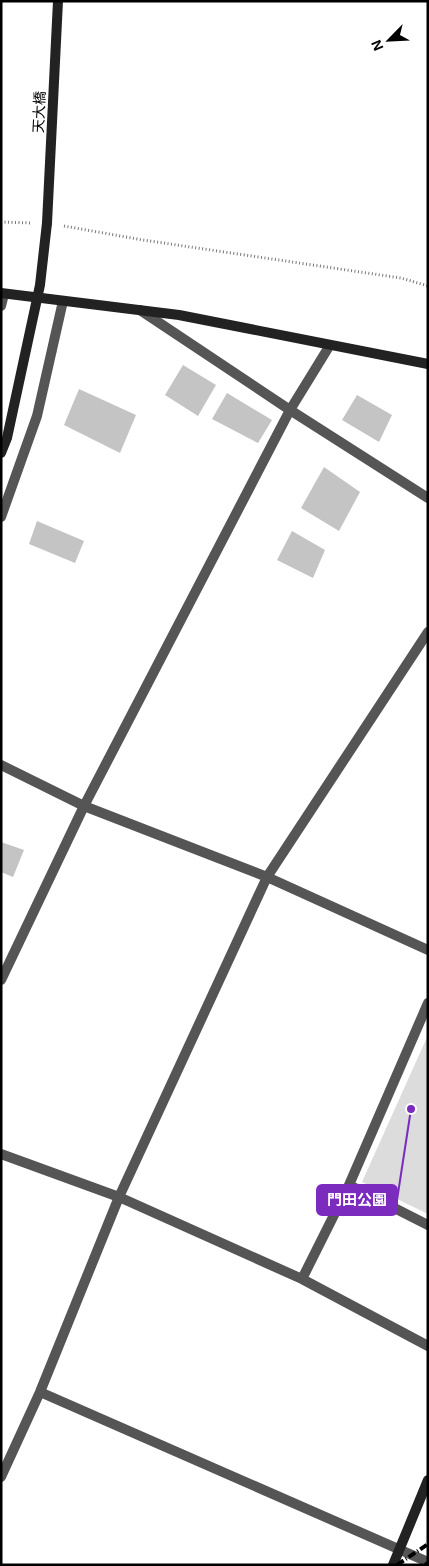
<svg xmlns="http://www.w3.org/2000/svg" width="429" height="1566" font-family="Helvetica,'Noto Sans JP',sans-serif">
  <rect width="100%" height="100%" fill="#fff"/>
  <!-- green -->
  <path fill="#dcdcdc" d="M428,1035V1214L362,1182Z"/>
  <!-- building -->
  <path fill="#c4c4c4" d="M183,365L216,385L198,416L165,395Z
    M79,389L136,415L120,453L64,425Z
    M227,393L272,420L258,443L212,419Z
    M357,395L392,415L379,442L342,420Z
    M324,467L360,492L339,531L301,508Z
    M37,521L84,541L75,563L29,544Z
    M292,531L325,550L313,578L277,560Z
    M1,842L24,850L13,877L1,872Z"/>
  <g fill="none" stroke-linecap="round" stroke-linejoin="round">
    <!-- path -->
    <path stroke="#777" stroke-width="3" stroke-dasharray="1 2.5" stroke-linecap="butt" d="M1,222L31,223
      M64,226L143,240L401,278L428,286"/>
    <!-- street -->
    <path stroke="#555" stroke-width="10" d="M1,306L4,294
      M140,310L290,410L428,498
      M1,517L37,416L63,301
      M1,765L84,806L267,877L428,950
      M1,980L84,806L290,410L330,345
      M1,1154L119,1197L302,1279L428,1346
      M349,1185L428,1225
      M302,1279L349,1185L428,1003
      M40,1392L428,1562
      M1,1477L40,1392L119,1197L267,877L428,632"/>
    <!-- secondary -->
    <path stroke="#222" stroke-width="10" d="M47,223L58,1
      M1,293L179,315L428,364
      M393,1565L428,1480"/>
    <!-- rail -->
    <path stroke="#000" stroke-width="4" stroke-dasharray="8 2.5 1 2.5" stroke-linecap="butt" d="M397,1565L428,1544
      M425,1565L428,1563"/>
    <!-- secondary-bridge -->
    <path stroke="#222" stroke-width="10" d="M1,453L7,438L40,285L47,223"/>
  </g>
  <g text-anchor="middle" stroke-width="4" stroke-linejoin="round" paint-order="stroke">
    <!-- street labels -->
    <g font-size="14" fill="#000" stroke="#fff">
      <text transform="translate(39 112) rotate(-87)" y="5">天大橋</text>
    </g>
  </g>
  <!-- callouts -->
  <path fill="none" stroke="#7b2cbf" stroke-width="2" d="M411 1109L397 1200"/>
  <circle fill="#7b2cbf" stroke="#fff" stroke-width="2" cx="411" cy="1109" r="5"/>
  <rect fill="#7b2cbf" stroke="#7b2cbf" stroke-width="2" x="317" y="1185" width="80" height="30" rx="5"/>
  <g font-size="15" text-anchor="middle" font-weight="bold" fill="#fff">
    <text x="357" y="1205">門田公園</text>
  </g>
  <!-- border -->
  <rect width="429" height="1566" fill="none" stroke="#000000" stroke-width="5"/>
  <!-- north arrow -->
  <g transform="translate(389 40) rotate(246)" stroke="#ffffff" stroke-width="4" paint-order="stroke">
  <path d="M0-4L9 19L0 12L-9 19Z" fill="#000000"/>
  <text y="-8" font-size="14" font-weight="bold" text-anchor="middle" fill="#000000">N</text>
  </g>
</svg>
